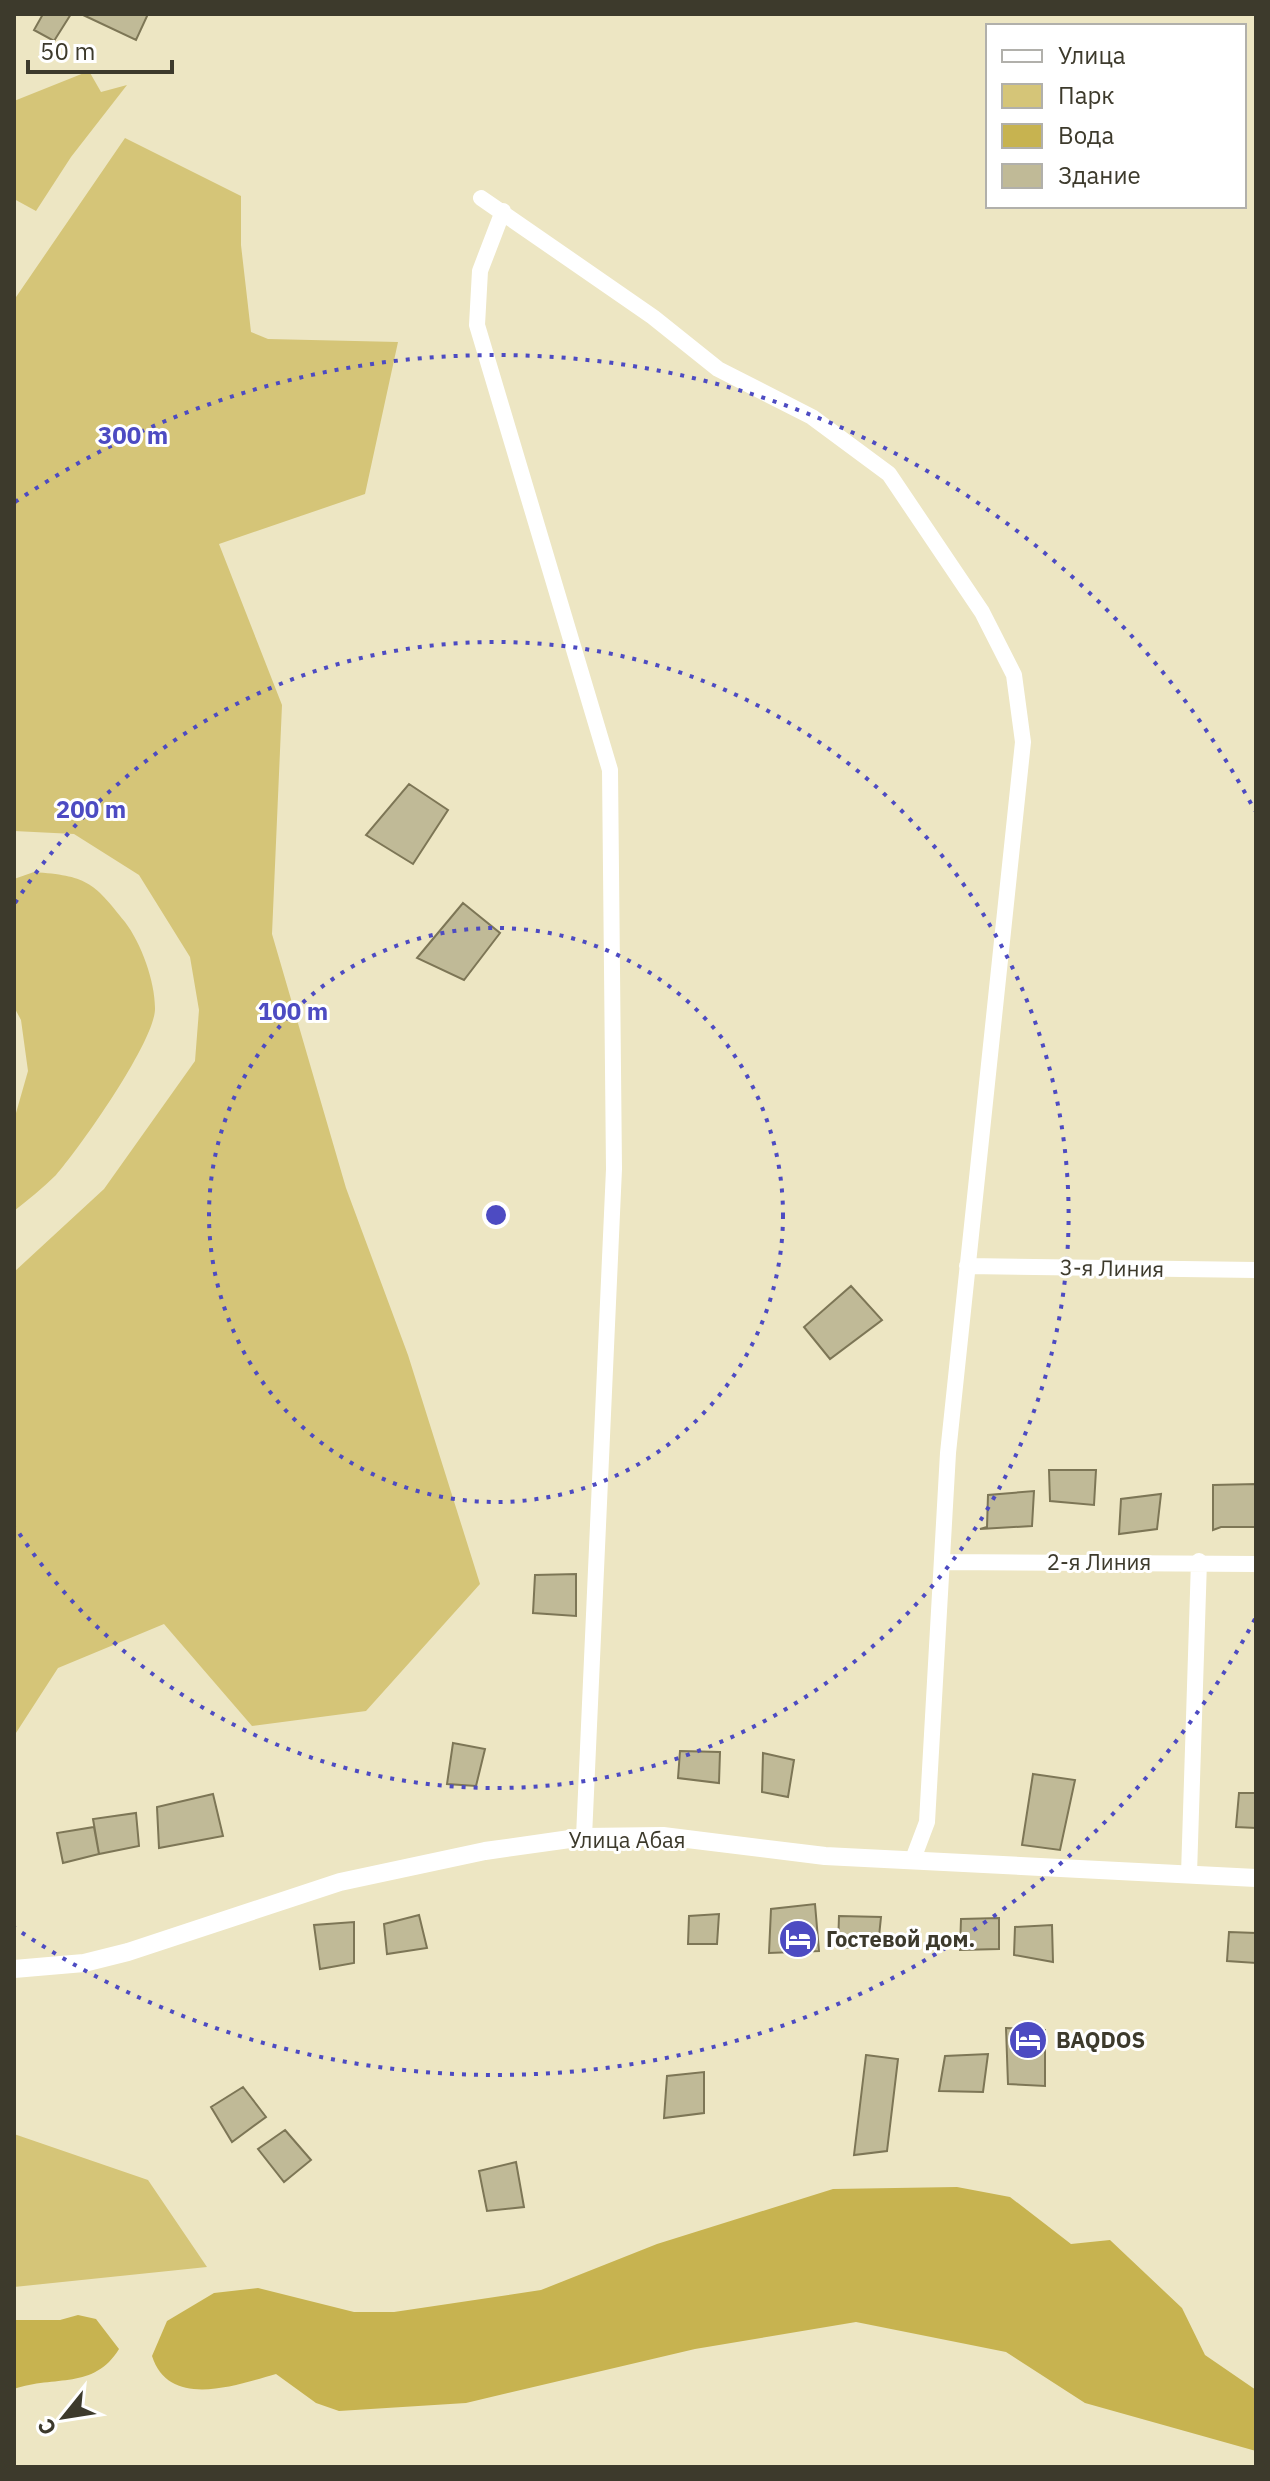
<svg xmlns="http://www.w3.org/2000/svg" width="1270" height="2481" font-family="'IBM Plex Sans',sans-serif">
  <rect width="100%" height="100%" fill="#ede6c3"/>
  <!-- green -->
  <path fill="#d5c578" d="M89,71L101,92L127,85L71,157L36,211L14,199V101Z
    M125,138L241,196V245L251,332L268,339L398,342L365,494L219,544L282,705L272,934L346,1188L408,1355L480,1584L366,1711L252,1726L164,1624L58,1668L14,1736V1272L104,1189L195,1061L199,1010L190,957L139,875L74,834L14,831V300Z
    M34,872C86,876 93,881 125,922C141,943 155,981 155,1008C156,1040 79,1149 56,1175C43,1188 28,1200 14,1211V1120L28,1071L21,1020L14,1007V879Z
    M14,2134L148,2180L207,2267L14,2287Z"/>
  <!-- water -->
  <path fill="#c7b350" d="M957,2187L1010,2197L1071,2244L1110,2240L1182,2308L1205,2355L1256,2390V2451L1085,2403L1006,2352L856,2322L695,2349L466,2403L339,2411L316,2403L276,2374C237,2385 169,2410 152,2356L167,2321L214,2293L258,2288L354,2312H394L541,2290L657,2244L833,2189Z
    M78,2315L96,2319L119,2349C94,2390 55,2375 14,2389V2320H60Z"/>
  <!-- building -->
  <path fill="#c0ba97" stroke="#7d7656" stroke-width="2" d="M43,14H71L54,41L34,30Z
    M81,14H148L136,40Z
    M409,784L448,810L413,864L366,835Z
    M463,903L500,933L464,980L417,958Z
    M851,1286L882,1320L830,1359L804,1327Z
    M1049,1470H1096L1094,1505L1050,1501Z
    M1256,1484V1527H1221L1213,1530V1485Z
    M1034,1491L1032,1526L980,1529L987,1527L988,1495Z
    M1161,1494L1157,1529L1119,1534L1121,1499Z
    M576,1574V1616L533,1613L535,1575Z
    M453,1743L485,1749L476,1786L447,1784Z
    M680,1751L720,1752L719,1783L678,1778Z
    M763,1753L794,1760L788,1797L762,1792Z
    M1033,1774L1075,1780L1060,1850L1022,1845Z
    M1239,1793H1256V1828L1236,1827Z
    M213,1794L223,1836L159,1848L157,1807Z
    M136,1813L139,1846L99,1854L93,1819Z
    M94,1827L99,1854L63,1863L57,1833Z
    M815,1904L819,1951L769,1953L771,1909Z
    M719,1914L717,1944H688L689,1916Z
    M419,1915L427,1948L387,1954L384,1924Z
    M839,1916L881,1917L878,1946L838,1948Z
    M999,1918V1949L960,1950L961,1919Z
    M354,1922V1963L320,1969L314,1925Z
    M1052,1925L1053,1962L1014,1955L1015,1927Z
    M1229,1932L1256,1933V1963L1227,1961Z
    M1006,2028L1045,2030V2086L1008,2084Z
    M988,2054L983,2092L939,2091L945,2056Z
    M866,2055L898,2059L887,2151L854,2155Z
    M704,2072V2113L664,2118L667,2076Z
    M243,2087L266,2117L232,2142L211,2107Z
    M285,2130L311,2160L284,2182L258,2149Z
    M516,2162L524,2207L487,2211L479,2171Z"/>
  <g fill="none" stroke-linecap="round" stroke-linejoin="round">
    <!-- minor -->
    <path stroke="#fff" stroke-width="16" d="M481,198L653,317L718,369L812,417L889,474L982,612L1014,675L1023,742L948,1453L927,1822L913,1859
      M503,211L480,271L477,325L610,770L614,1169L584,1837
      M967,1266L1256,1270
      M942,1562L1256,1564
      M1189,1874L1199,1561"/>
    <!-- tertiary -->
    <path stroke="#fff" stroke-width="18" d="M14,1969L84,1963L128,1952L340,1882L485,1851L584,1837L663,1836L825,1856L1256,1878"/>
  </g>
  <!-- distance rings -->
  <g fill="none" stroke="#4d4bc2" stroke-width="4" stroke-dasharray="4 8">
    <circle cx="496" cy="1215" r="287"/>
    <path d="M15 903A573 573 0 1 1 15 1527"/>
    <path d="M1255 1619A860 860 0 0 1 15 1928M15 502A860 860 0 0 1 1255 811"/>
  </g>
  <!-- icons -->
  <defs>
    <symbol id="hotel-disc" viewBox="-11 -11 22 22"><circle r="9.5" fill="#4d4bc2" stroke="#fff"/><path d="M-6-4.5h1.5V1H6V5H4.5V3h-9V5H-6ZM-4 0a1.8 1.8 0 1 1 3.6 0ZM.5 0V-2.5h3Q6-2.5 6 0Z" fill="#fff"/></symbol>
  </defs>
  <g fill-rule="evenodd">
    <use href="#hotel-disc" x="776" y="1917" width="44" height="44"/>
    <use href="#hotel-disc" x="1006" y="2018" width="44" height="44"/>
  </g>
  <g text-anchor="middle" stroke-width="6" stroke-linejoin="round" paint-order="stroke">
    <!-- street labels -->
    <g font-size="22" fill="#3d3a2c" stroke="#fff">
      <text transform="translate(1112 1268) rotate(1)" y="8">3-я Линия</text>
      <text x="1099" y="1570">2-я Линия</text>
      <text x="627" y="1848">Улица Абая</text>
    </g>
    <!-- poi labels -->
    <g font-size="22" font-weight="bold" fill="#3d3a2c" stroke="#fff" text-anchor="start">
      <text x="826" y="1947">Гостевой дом.</text>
      <text x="1056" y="2048">BAQDOS</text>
    </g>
  </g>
  <circle cx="496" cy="1215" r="12" fill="#4d4bc2" stroke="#fff" stroke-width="4"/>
  <g font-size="24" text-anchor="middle" font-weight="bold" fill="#4d4bc2" stroke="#fff" stroke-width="6" stroke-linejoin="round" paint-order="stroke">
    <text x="133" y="444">300 m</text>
    <text x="91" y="818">200 m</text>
    <text x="293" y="1020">100 m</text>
  </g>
  <!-- border -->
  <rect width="1270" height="2481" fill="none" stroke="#3d3a2c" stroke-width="32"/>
  <!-- legend -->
  <rect x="986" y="24" width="260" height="184" fill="#ffffff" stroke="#b1b0ab" stroke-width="2"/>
  <rect x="1002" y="50" width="40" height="12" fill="#ffffff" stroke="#b1b0ab" stroke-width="2"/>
  <text x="1058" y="64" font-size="24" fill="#3d3a2c">Улица</text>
  <rect x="1002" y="84" width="40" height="24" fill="#d5c578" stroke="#b1b0ab" stroke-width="2"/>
  <text x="1058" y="104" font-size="24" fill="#3d3a2c">Парк</text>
  <rect x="1002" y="124" width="40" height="24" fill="#c7b350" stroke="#b1b0ab" stroke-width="2"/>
  <text x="1058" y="144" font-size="24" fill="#3d3a2c">Вода</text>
  <rect x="1002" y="164" width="40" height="24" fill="#c0ba97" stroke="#b1b0ab" stroke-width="2"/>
  <text x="1058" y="184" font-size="24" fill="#3d3a2c">Здание</text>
  <!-- north arrow -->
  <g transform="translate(64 2417) rotate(240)" stroke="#ffffff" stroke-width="6" paint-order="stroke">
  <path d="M0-6L14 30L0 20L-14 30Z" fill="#3d3a2c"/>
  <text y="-12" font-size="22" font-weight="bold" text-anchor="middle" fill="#3d3a2c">С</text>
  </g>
  <!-- scale -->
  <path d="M28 60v12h144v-12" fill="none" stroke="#3d3a2c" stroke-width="4"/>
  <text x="40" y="60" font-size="24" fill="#3d3a2c" stroke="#ffffff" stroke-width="6" paint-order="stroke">50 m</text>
</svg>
